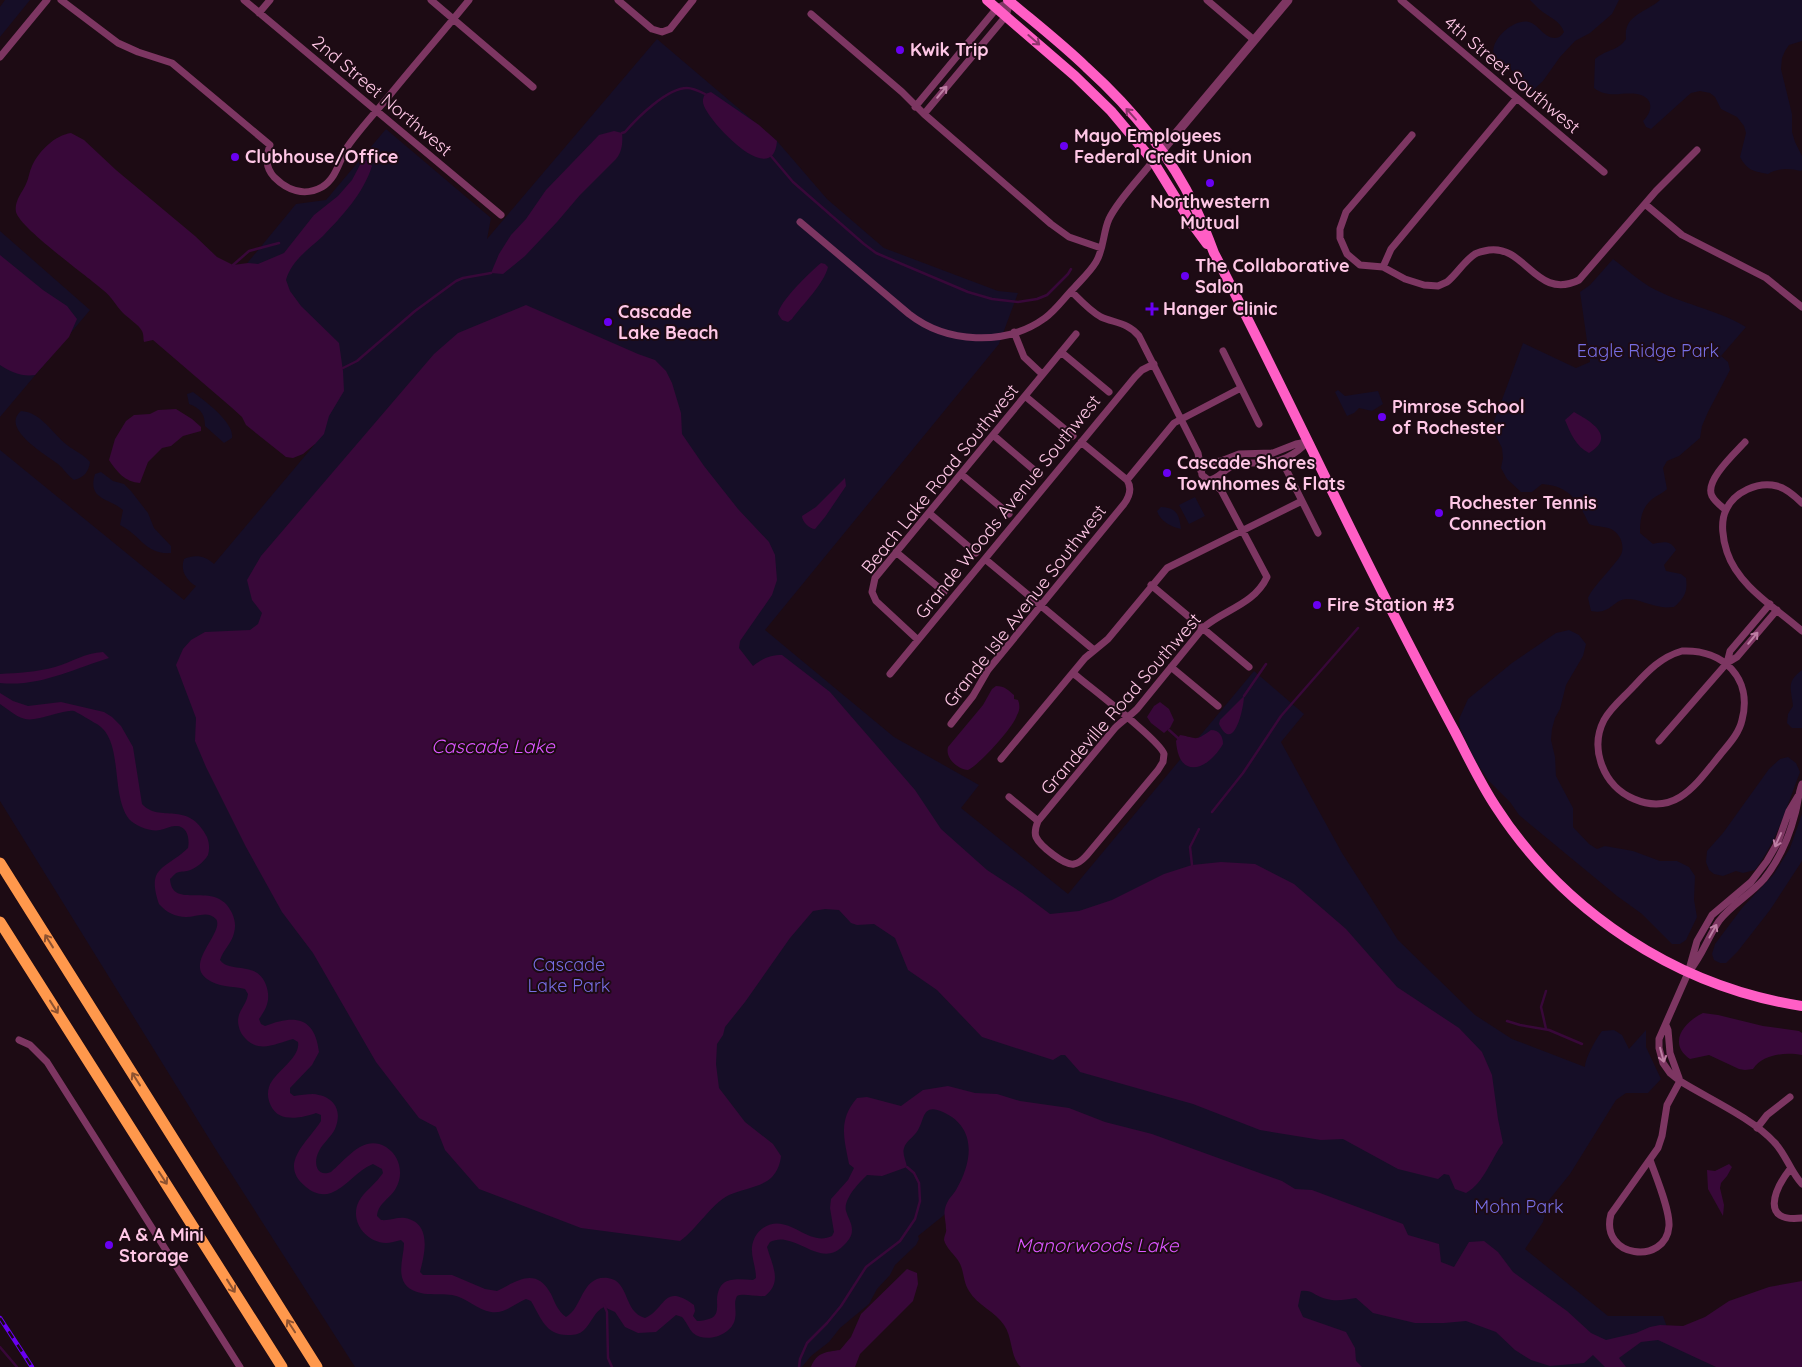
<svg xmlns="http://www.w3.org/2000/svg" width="1802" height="1367" font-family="Quicksand,sans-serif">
  <rect width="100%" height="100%" fill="#1d0b14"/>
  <!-- green -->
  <path fill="#160e27" d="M5,0H30L0,37V7Z
    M1530,0H1619L1612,14L1590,33L1575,41L1560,57L1543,81L1529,94L1522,92C1518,86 1518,79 1515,74C1510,66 1498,64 1494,55C1489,40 1514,18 1529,22C1538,24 1544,38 1555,38C1559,38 1562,35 1564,32C1560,20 1548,17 1539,9C1536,6 1533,3 1530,0Z
    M1660,0H1802V41L1789,45L1785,51L1782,58L1781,69L1792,114V132L1795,142L1802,156V170L1801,171C1788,168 1779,168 1768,174C1753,171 1748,171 1740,157L1746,133L1744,126L1737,117L1721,109L1715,97L1710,93L1700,91L1691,93L1651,129L1646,127L1643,121C1651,114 1655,100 1641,95C1626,90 1609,100 1594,88L1595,59C1607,49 1618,51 1626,39C1623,15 1645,13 1660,0Z
    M657,39L777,141L827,199L884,248L998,291L1018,293L999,344L765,630L894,737L979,785L961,808L1068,894L1254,671L1304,714L1281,742L1342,853L1398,940L1475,1015L1512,1039L1585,1067C1585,1058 1596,1039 1602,1031L1614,1030L1622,1035L1629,1049L1646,1030V1047L1661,1079L1648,1093H1626L1616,1100L1570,1174L1549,1200L1543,1222L1525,1249L1608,1316H1663L1674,1346L1716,1367H1357L1064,1119L918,1236L919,1239L916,1245L895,1265L890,1275L877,1289L869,1304L840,1328L829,1342L811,1356L802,1367H355L218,1153L0,801V450L184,600L196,586C186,580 180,570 184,559C195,554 206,556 214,564L315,444L244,267L296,204L326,200L386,129L491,218L487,239Z
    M0,231L90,310L0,417Z
    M1613,259C1625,268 1637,279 1650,287C1681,304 1716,309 1746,327L1721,356L1728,362L1730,370L1708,412L1702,426L1700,438L1679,456L1667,461L1663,468L1667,489C1662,494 1655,496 1650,501C1641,510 1640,521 1640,533L1653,544C1663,542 1670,540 1676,550L1664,565L1666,571L1681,574L1686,578C1688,592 1684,598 1674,607C1670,607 1666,608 1662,607C1651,606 1639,599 1627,599C1612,600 1611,615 1591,611L1588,598C1594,584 1620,561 1622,552C1624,542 1619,533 1611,529C1604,526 1597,527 1589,524C1578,501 1570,486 1542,484L1532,492H1521L1507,479L1501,468L1503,458L1502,448L1496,436L1498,428L1493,424L1523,343L1576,368L1590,362L1580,292L1590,285Z
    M1338,390L1345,396L1378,391L1383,404L1372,411L1359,408L1354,413L1347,416L1335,392Z
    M193,392C205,401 235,423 232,438L224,443L205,426C205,414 200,408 189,404L187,394Z
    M21,411C41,412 53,434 67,445C75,451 83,454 90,462C89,471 84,478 74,480C68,476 64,469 58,464C45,454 0,428 21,411Z
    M101,472L113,481L124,484L131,491L148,513L154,528L171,546V553C145,555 141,535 120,525L123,510C109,498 87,500 95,474Z
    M1195,497L1205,516L1189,524L1179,505Z
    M1161,507C1177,508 1179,514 1181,529C1171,527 1160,521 1157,511Z
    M1569,630L1579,635L1586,644L1583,656L1566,685L1560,709L1555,718L1552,729L1551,740L1555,757L1556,776L1573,808V827L1589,844L1597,849L1605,846L1633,851L1660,861H1677L1689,867L1695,876L1694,900L1697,917L1686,940L1680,944H1672L1642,914L1617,896L1519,815L1510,802L1488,780L1475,760L1460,728L1459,719L1468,699L1512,663L1556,633Z
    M1802,670V728H1792L1787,723L1788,714L1793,706C1791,688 1786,682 1802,670Z
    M1788,757L1796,763L1800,772C1787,806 1777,841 1755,870L1743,873L1736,871L1723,876L1714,874L1709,870L1706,862L1707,851L1723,833L1769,769L1780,759Z
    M1802,814V861L1770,910L1738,951L1726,963H1720L1714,960L1712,954L1715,944L1742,908L1774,874L1790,848Z"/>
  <!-- water -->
  <path fill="#380839" d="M711,92L759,125L777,141C773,190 711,124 704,106C702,101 703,98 705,94Z
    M614,131L622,133C623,142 622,152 616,159L580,195L557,222L525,256L503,274L491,273L499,254L511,235L526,219L546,190L599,135Z
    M71,133L84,140L116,170L195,236L217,257L233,265L248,263L258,264L284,253L314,215L338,196L352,180L361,163L367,160L372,166C363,194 343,215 323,236C309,249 291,261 286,280L290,291L301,306L339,343L343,371L344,391L329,416L324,434L315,444L303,454L293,458L286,457L246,425L242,417L231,407L153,340L144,342C143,338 144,335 142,331C139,325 128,318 123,313C116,306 112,297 103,290C87,276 20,228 16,212C14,201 22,193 26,184C29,178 29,172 32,166C39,151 55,135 71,133Z
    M0,255L43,290L67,306L77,319L69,337L35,375C22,377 11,372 0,365Z
    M821,263L825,264L828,267C824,284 802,305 792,319L788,322L782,320L778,314C779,302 811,271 821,263Z
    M526,305L638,354L655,360L666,371L672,383L681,413L682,434L704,466L738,509L769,542L775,555L777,580L772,595L740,641L739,648L753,666C762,659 769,655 782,655L830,692L915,790L941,829L987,870L1022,893L1050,914L1079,911L1112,900L1164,874L1192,865L1221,862L1255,864L1294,884L1346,929L1397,987L1459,1028L1482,1052L1492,1075L1498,1119L1503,1143C1490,1160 1485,1182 1466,1193L1455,1189L1449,1175L1444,1174L1438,1179L1398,1169L1343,1139L1321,1140L1260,1130L1193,1104L1080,1072L1065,1055H1061L1053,1060L982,1037L937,990L908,970L895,938L874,924L857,925L851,923L839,910L825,909L813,911L790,938L745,1002L725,1027L723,1035L717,1044L716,1064L719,1088L745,1122L773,1144L781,1156C780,1164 778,1170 772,1177C762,1187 742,1189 729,1195C710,1205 698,1228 680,1241L581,1228L479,1189L445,1150L436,1127L419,1118L376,1062L313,953L282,912L246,847L206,767L195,741L196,718L176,665L183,649L191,640L205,632L250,630L258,624L262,613L252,600L247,580L261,556L434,354L458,333Z
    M176,409L192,419L201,427V431L183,436L171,446L162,448L148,462L140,483C125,482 117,472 109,460L115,439L126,421L134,415L150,414L158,410Z
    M1574,412C1590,421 1617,436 1589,453C1576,447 1570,432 1565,420Z
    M845,478L846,486L825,517L815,529C810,529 802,522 802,516L816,507Z
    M103,652L109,658C73,669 40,687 0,683V674C18,673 37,672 55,667C72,662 85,653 103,652Z
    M996,686C1005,686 1008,690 1014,695V699L1018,700C1020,705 1020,710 1017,715C1013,728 980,764 968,770C957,769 945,758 948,747L983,705L992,689Z
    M0,693L13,701L28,706L61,702L104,712L112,717L121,726L133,747L142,804C160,824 188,799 207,837C209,842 210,849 208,855C204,862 194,870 187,871C183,872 178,871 175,874C175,874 170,879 170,879C172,912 216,878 232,913C235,920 236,926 234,933C232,943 223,950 220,960C230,974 257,960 266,985C271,999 267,1008 259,1019L261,1024L265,1026C295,1014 315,1017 319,1052L312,1065L290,1088V1093L294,1096C300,1095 307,1094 313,1094C334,1096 343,1110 335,1129C331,1137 323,1143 319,1151C313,1162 316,1178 331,1172C347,1159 363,1134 386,1147C400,1156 404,1174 396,1188C391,1198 378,1203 377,1216L381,1220C389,1221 397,1217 405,1218C432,1223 425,1253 420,1272L423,1275H452L485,1289L497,1291C517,1281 536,1266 551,1294C555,1303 558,1311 566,1317C583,1308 581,1275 608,1278C630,1281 623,1312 645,1318C666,1309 663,1282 694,1305L695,1311L693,1316L697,1321C702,1321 713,1319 715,1315C718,1311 717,1304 717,1299C719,1276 735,1279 753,1280L756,1278C756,1267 751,1257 752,1247C753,1239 757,1232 763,1228C788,1211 808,1248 832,1236L834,1232L830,1208L831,1199L848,1180L854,1168L849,1164C844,1138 838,1120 857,1098L867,1097L901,1106L923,1090L948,1086L975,1093L997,1094L1020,1101L1069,1108L1105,1122L1152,1134L1282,1181L1295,1189L1312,1190L1403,1224L1408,1235L1439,1244L1441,1262L1454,1267L1469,1242L1484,1241L1498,1252L1513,1272L1567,1311L1591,1333L1606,1340L1636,1333L1650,1327L1660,1325L1683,1326L1705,1317L1729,1301L1769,1287L1802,1281V1367H1716L1658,1340L1641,1342L1619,1358L1626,1367H1605L1593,1355L1584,1363L1550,1366L1531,1360L1515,1350L1496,1332L1466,1321L1444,1323H1415L1373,1313L1356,1298C1344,1300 1335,1302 1323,1298C1313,1295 1313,1290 1301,1291L1298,1306L1303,1317L1346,1332L1355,1348L1356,1361L1362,1367H1021C1010,1358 1013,1338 1004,1325C996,1312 977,1305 969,1291C963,1282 964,1270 959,1262C955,1255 946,1248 944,1240C944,1236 947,1232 946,1229C946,1219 942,1213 947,1203C949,1198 953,1195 956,1190C972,1163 978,1128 943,1112C922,1103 925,1119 918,1130C914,1137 906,1141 904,1148C902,1154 906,1161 907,1167L882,1176L867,1175C859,1183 843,1199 846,1211C848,1218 852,1223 852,1230C852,1237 848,1241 843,1246C824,1265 805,1243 785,1240C780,1239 774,1240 770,1242L767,1247C772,1265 783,1282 765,1296C755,1297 744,1293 737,1296C733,1303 737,1310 735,1319C732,1335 706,1344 693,1333C689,1329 686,1321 682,1317L676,1315L656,1332L638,1333L625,1327L615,1312L604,1307C594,1312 592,1322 584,1330C580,1334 575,1335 569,1335C546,1336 541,1318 531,1301L526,1299C514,1304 505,1314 491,1312C477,1310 466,1297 452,1295C438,1293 416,1298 405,1284C397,1272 404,1256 404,1243L401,1240C396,1241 390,1243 386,1243C365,1242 349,1220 359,1201C364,1192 374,1185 380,1177L383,1173L382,1169L373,1164C357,1170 347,1187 331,1193C322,1196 313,1193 306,1187C277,1164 308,1142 321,1121V1115L316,1113C302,1118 279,1123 271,1106C268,1100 267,1093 269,1087C274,1072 301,1058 298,1042L293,1039C277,1043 259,1054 245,1038C240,1033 238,1026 238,1020C239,1009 247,1004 248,994L245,989C233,986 217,987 207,979C184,963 225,932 216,919C208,910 196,917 186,917C175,917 166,912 159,904C146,866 165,870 188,848C190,838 187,825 175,826C170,826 165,829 160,830C151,832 135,826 129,819C110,794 124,740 97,724C93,722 77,712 74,711C68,710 61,713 55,714C25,722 26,723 0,704Z
    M1244,696C1244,707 1234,755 1219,724L1220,720Z
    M1160,702L1169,709L1174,720L1170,728L1164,733L1151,723L1147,717L1154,706Z
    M1211,730C1219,730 1223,736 1223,744C1208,770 1179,781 1176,741L1180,735C1198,738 1194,742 1211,730Z
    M1703,1013L1718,1015L1763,1026L1799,1031L1802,1033V1055C1785,1052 1763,1054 1753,1069L1745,1070L1739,1069L1709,1055L1690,1059C1667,1043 1684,1022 1703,1013Z
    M1729,1164L1732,1167L1727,1176L1721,1183L1720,1188L1724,1205L1723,1216L1708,1189L1707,1170L1715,1171Z
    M907,1269L917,1273L918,1284L913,1301L860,1354L855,1367H811C817,1352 826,1352 840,1350L851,1337L861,1314Z"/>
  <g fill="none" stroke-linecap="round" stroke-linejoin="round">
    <!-- stream -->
    <path stroke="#380839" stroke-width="2.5" d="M622,133L625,132C637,118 667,88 687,88C693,88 699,91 705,94
      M771,156L793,182L864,244L876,253L968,292L992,299L1018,302L1037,299L1047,295L1068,274L1071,269
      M233,265L249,251L279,243
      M343,368L357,361L415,311L456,281L463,278L491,273
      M1244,696L1266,664
      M1169,730L1178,738
      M1212,812L1243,773L1281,716L1358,628
      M1192,865L1190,847L1199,829
      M1546,991L1541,1007L1546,1029
      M1507,1021L1520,1025L1549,1030L1582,1044
      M604,1305L607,1312L608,1358L612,1367
      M0,1347L17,1367
      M799,1367L800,1359L807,1343L827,1323L841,1306L866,1267L900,1241L915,1219L920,1201L919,1183L914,1173L907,1167"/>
    <!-- minor -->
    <path stroke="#7d3662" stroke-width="7" d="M61,0L118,43L138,52L172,63L270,145C266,157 265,167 274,177C287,190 304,197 322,187C337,178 339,160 348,146C360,129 375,113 389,96C415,64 443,32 469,0
      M244,0L501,215
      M431,0L533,87
      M618,0L652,29L662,32L670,29L693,0
      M1207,0L1254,40
      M1401,0L1604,172
      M259,13L270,0
      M811,14L902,92L924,114L1051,224L1069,237L1101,248
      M0,57L47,0
      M915,107L997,8L1010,2
      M924,114L1006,16L1010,2
      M1412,135L1346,212L1340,229V238L1347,254L1360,265L1383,267L1405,279L1424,285L1438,286L1447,282C1457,274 1464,261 1475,254C1479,252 1484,251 1489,250C1526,245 1536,301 1579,280L1656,191L1697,150
      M1645,204L1682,235L1766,278L1802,307
      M800,222L909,314C946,343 1005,347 1045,318C1056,310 1064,298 1074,288C1081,280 1090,272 1096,262C1104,249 1103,232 1109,219C1118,200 1140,178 1153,161
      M1383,267L1391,249L1516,99
      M1071,291C1080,300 1090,311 1101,317C1115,323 1129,323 1139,336L1198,453L1202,475L1221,490L1267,577C1254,605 1223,610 1203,628L1137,709C1130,716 1122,721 1115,728L1038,821C1036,826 1034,832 1036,837C1040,846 1065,866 1074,864C1080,863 1084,858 1087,855L1158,770L1163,762L1164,754C1160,740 1088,686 1073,673
      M1014,332L1024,357L1042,374
      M1223,351L1259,424
      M1061,352L1109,392
      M1025,396L1073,436
      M993,435L1040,475
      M1285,467L1318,533
      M1201,471L1206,463L1221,461L1239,454L1273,453L1296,444L1307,442
      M961,474L1009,514
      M1127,480L1174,423L1241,388
      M1207,480C1217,481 1224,469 1234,465C1243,462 1252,463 1262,463C1279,463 1296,455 1307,442
      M1802,503C1795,496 1786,488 1777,486C1758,481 1734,492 1726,510C1720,522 1723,540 1727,552C1738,586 1776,608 1802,631
      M1726,510C1721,506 1715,502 1712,496C1704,481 1735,453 1745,442
      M929,513L976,553
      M896,552L944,592
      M985,559L1094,650
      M1151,585L1249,667
      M918,640L876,601L872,592L875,578L1076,334
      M1682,651C1723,649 1753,678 1742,720C1739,734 1728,745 1720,755C1697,783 1676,817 1634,799C1604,787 1589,749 1604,720C1611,707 1624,697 1634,686C1648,671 1661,657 1682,651Z
      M1727,663L1730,651L1770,604
      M1171,667L1218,706
      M890,674L1135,377L1142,370L1154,364
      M951,724L973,696L988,670L1124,504C1130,496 1132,488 1127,480L1081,442
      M1659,741L1727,663L1737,657L1777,610
      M1001,759L1085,658L1108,639L1167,568L1302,501
      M1798,796L1789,811L1778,842L1767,861L1751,882L1712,915L1697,941L1688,973L1659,1039V1048L1663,1063L1670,1073L1680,1081C1709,1099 1752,1118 1774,1142C1786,1154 1790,1171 1802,1184
      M1009,797L1038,821
      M1690,970C1702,956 1708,937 1719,921C1731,905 1750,895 1764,879C1779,860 1789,838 1795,814C1798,804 1798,794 1802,784
      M1666,1025L1668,1030L1670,1053L1679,1078
      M19,1040L30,1045L47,1062L240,1367
      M1757,1128L1767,1115L1790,1097
      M1650,1160C1656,1177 1670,1210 1669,1226C1666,1266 1599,1258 1611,1214L1658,1148L1662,1136L1667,1105L1680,1081
      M1790,1169C1774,1190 1760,1223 1802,1218"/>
    <!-- tertiary -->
    <path stroke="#7d3662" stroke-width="9" d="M1153,161L1288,0"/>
    <!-- secondary -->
    <path stroke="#ff5ec5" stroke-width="10" d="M987,0L1075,76L1111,111L1153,161L1190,221L1207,244
      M1008,0C1034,22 1061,43 1086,67C1129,106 1170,154 1195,207C1202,222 1208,237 1214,253C1277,374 1334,499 1397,621C1416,658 1435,695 1455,732C1468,757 1480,783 1496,807C1564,912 1677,987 1802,1006"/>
    <!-- trunk -->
    <path stroke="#ff984c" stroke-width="11" d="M0,863L317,1367
      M0,922L282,1367"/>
    <defs>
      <path id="rail" d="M0,1318L32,1367"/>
    </defs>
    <!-- rail casing -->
    <use href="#rail" stroke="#6900f2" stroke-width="4.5"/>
    <!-- rail -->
    <use href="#rail" stroke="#1d0b14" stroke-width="2.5" stroke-dasharray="8" stroke-linecap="butt"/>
  </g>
  <!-- one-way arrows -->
  <defs><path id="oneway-shaft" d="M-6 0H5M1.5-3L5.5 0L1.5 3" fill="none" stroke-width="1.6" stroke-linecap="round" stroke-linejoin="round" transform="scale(1.25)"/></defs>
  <g stroke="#8e346c">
    <use href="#oneway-shaft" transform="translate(1034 40) rotate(41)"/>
    <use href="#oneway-shaft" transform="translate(1131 114) rotate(-132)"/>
  </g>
  <g stroke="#be7ea4">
    <use href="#oneway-shaft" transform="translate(942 92) rotate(-50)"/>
    <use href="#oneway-shaft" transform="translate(1753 638) rotate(-50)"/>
    <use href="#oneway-shaft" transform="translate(1778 840) rotate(114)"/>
    <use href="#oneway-shaft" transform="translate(1713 931) rotate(-61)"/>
    <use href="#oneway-shaft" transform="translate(1662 1055) rotate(75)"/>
  </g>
  <g stroke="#8e5230">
    <use href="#oneway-shaft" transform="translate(49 941) rotate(-122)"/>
    <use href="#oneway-shaft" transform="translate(54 1007) rotate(58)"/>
    <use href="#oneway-shaft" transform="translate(136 1079) rotate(-122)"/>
    <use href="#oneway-shaft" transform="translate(163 1178) rotate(57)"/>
    <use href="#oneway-shaft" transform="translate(231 1286) rotate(58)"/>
    <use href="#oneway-shaft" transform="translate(291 1326) rotate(-123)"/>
  </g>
  <!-- markers -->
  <g fill="#6900f2" stroke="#1d0b14" stroke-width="2">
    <circle cx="900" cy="50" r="5"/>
    <circle cx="1064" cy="146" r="5"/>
    <circle cx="235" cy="157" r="5"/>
    <circle cx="1210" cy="183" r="5"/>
    <circle cx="1185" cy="276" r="5"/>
    <path d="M1149.5 301.5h5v5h5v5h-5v5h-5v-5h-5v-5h5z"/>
    <circle cx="608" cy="322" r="5"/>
    <circle cx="1382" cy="417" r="5"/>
    <circle cx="1167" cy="473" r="5"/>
    <circle cx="1439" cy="513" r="5"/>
    <circle cx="1317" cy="605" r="5"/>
    <circle cx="109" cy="1245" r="5"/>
  </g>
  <g text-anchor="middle" stroke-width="4" stroke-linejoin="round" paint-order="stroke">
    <!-- poi labels -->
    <g font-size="18" font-weight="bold" fill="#ffc7e6" stroke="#1d0b14" text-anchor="start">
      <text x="910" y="56">Kwik Trip</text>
      <text x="1074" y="142">Mayo Employees<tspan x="1074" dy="21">Federal Credit Union</tspan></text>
      <text x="245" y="163">Clubhouse/Office</text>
      <text x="1210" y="208" text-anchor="middle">Northwestern<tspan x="1210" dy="21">Mutual</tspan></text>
      <text x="1195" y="272">The Collaborative<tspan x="1195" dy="21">Salon</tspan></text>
      <text x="1163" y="315">Hanger Clinic</text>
      <text x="618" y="318">Cascade<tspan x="618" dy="21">Lake Beach</tspan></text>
      <text x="1392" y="413">Pimrose School<tspan x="1392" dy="21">of Rochester</tspan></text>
      <text x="1177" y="469">Cascade Shores<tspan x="1177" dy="21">Townhomes &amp; Flats</tspan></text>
      <text x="1449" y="509">Rochester Tennis<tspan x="1449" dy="21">Connection</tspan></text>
      <text x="1327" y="611">Fire Station #3</text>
      <text x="119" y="1241">A &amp; A Mini<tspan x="119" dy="21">Storage</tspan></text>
    </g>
    <!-- street labels -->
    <g font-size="18" fill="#ffc7e6" stroke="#1d0b14">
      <text transform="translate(1512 75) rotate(40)" y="6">4th Street Southwest</text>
      <text transform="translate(382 96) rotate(40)" y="6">2nd Street Northwest</text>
      <text transform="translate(940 479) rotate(-51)" y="6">Beach Lake Road Southwest</text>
      <text transform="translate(1008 507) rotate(-51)" y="6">Grande Woods Avenue Southwest</text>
      <text transform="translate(1025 606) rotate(-52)" y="6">Grande Isle Avenue Southwest</text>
      <text transform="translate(1121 704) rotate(-49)" y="6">Grandeville Road Southwest</text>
    </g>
    <!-- park labels -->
    <g font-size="18" fill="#776ee4" stroke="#1d0b14">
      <text x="1648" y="357">Eagle Ridge Park</text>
      <text x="569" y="971">Cascade<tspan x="569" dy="21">Lake Park</tspan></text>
      <text x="1519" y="1213">Mohn Park</text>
    </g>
    <!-- water labels -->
    <g font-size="19" font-style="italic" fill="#dc55ff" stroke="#1d0b14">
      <text x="493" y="753">Cascade Lake</text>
      <text x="1097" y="1252">Manorwoods Lake</text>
    </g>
  </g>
</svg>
